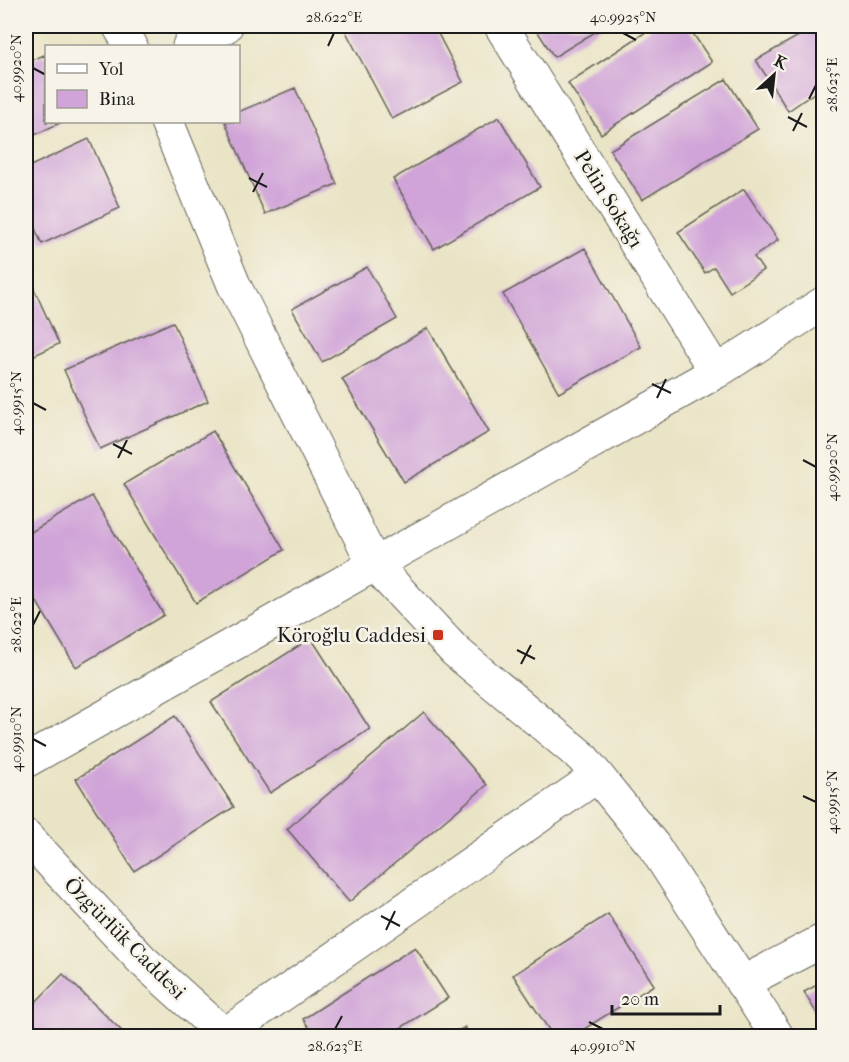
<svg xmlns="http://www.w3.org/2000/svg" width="849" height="1062" font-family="'IM FELL French Canon',serif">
  <rect width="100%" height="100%" fill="#f7f3e8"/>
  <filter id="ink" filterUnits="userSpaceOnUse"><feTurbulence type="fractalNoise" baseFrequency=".0167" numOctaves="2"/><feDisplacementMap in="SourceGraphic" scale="12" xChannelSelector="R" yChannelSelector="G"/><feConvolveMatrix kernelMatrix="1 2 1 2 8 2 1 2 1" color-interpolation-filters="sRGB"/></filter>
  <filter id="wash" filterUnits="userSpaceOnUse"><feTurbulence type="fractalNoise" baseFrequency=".008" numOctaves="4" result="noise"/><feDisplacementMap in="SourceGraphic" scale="24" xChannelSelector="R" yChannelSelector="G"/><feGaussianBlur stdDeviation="1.35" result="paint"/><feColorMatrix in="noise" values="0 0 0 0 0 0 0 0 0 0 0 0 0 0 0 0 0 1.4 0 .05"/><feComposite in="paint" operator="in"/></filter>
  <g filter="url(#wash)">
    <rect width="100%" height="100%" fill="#eae4c6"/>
    <g id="blocks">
      <!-- building -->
      <path fill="#d0a4d8" d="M343,26H434L463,82L392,119Z
        M534,26H605L554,57Z
        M655,26H688L712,62L601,134L568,83Z
        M816,26H824V86L788,111L756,60Z
        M44,55L46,60V122H62L26,139V63Z
        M726,79L758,129L642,200L610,150Z
        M295,88L337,184L265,214L225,122H238V112Z
        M499,117L540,187L434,249L393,179Z
        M89,139L120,208L42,244L26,209V168Z
        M744,189L778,240L754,257L763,270L730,292L714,267L705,273L678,232Z
        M585,248L641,347L559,393L503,294Z
        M367,267L397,319L322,362L292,309Z
        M26,271L59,344L26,359Z
        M173,322L208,401L100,449L64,370Z
        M428,328L489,432L404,482L342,379Z
        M213,431L284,550L196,603L124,484Z
        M92,496L164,615L76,667L26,584V535Z
        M311,638L370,729L270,793L211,702Z
        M424,712L487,785L349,902L287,829Z
        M175,716L234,807L134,871L76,779Z
        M608,914L654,985L573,1036H553L513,975Z
        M415,947L448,998L388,1036H315L303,1019Z
        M63,974L127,1036H26V1012Z
        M824,981V1026L804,992Z
        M465,1027L471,1036H449Z"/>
    </g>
  </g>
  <g filter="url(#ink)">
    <use href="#blocks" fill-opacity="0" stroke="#646258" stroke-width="1.5"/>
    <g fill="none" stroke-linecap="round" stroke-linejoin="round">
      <defs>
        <path id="minor" d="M501,26L716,372
          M189,46L226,26
          M26,761L716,372L824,303
          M742,983L824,940
          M224,1035L597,776"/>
        <path id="tertiary" d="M119,26L131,46
          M167,122L234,285L374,564L455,651L582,757L653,845L777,1036
          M26,836L142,960L226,1036"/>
      </defs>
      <!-- minor casing -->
      <use href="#minor" stroke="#646258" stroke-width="35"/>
      <!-- tertiary casing -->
      <use href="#tertiary" stroke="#646258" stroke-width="35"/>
      <!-- minor -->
      <use href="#minor" stroke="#fff" stroke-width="33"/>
      <!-- tertiary -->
      <use href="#tertiary" stroke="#fff" stroke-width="33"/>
    </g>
  </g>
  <!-- ticks -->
  <path fill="none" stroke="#1c1c1c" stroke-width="2" d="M623,33L636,40M328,46L334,33M33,68L46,75M809,99L816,85M788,117L807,127M793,131L802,113M249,178L267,187M253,192L263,173M652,384L671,393M657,398L666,379M33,403L46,410M113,444L132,454M118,458L127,440M803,460L816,467M33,625L40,611M517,650L535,659M521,664L531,645M33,739L46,746M803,796L816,802M381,916L400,926M386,930L395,911M589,1022L603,1029M335,1029L342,1016"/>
  <!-- markers -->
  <rect fill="#c8321e" stroke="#f7f3e8" stroke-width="2" x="432" y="629" width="12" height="12" rx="3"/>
  <g text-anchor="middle" stroke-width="5" stroke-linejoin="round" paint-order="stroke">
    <!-- street labels -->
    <g font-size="21" fill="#1c1c1c" stroke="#f7f3e8">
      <text transform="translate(609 199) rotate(58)" y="7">Pelin Sokağı</text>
      <text transform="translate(125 938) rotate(45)" y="7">Özgürlük Caddesi</text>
    </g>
    <!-- poi labels -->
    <g font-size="21" fill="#1c1c1c" stroke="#f7f3e8" text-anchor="end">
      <text x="426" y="642">Köroğlu Caddesi</text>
    </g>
  </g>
  <!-- margin -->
  <rect width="849" height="1062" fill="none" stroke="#f7f3e8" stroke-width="66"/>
  <!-- legend -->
  <rect x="45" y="45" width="195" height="78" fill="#f7f3e8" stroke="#9f9d96" stroke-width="1.5"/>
  <rect x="57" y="64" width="30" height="9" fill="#ffffff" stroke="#9f9d96" stroke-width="1.5"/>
  <text x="99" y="75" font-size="18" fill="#1c1c1c">Yol</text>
  <rect x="57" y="90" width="30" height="18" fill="#d0a4d8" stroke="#9f9d96" stroke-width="1.5"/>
  <text x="99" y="105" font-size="18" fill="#1c1c1c">Bina</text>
  <!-- north arrow -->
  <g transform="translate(774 75) rotate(27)" stroke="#f7f3e8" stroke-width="4.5" paint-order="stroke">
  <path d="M0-4.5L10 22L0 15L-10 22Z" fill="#1c1c1c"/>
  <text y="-9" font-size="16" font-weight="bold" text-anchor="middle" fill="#1c1c1c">K</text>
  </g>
  <!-- scale -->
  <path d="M612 1005v9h108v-9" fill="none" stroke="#1c1c1c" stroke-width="3"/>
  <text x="621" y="1005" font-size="18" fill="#1c1c1c" stroke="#f7f3e8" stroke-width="4.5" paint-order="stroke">20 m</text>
  <rect x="33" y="33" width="783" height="996" fill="none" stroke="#1c1c1c" stroke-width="2"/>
  <g font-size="15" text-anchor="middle" fill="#1c1c1c">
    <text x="334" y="22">28.622°E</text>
    <text x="623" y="22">40.9925°N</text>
    <text transform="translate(16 68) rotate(-90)" y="5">40.9920°N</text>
    <text transform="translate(832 85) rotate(-90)" y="5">28.623°E</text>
    <text transform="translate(16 403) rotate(-90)" y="5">40.9915°N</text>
    <text transform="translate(832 467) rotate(-90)" y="5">40.9920°N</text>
    <text transform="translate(16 625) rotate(-90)" y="5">28.622°E</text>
    <text transform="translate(16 739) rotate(-90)" y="5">40.9910°N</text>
    <text transform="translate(832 802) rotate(-90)" y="5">40.9915°N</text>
    <text x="335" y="1051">28.623°E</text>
    <text x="603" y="1051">40.9910°N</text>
  </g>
</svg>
